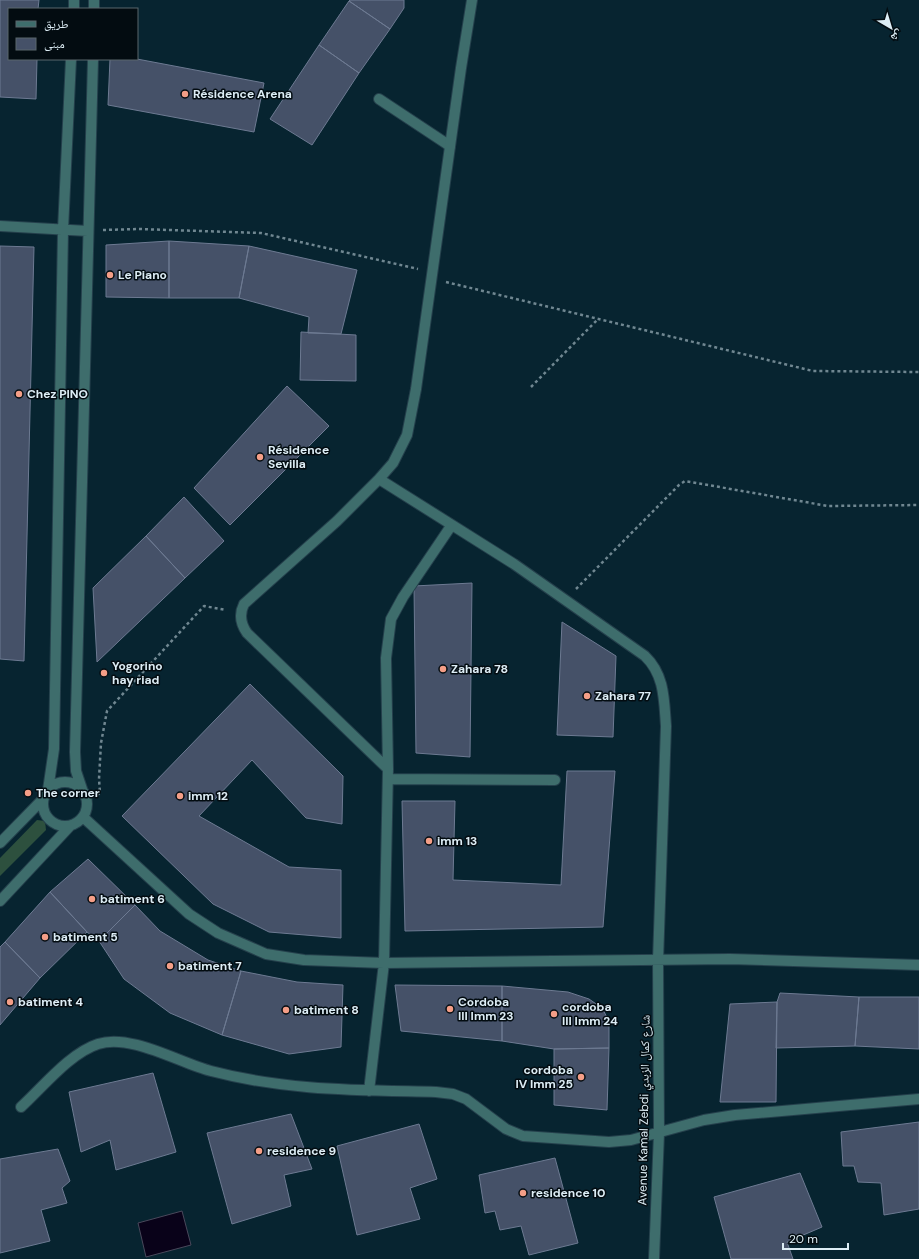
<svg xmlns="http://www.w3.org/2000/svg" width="919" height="1259" font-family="'DM Sans','Noto Naskh Arabic',sans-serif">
  <rect width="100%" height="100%" fill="#072430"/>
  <!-- green -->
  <path fill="#2d503e" d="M37,820L45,821L46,830L0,876V858Z"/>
  <!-- water -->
  <path fill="#090219" stroke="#49485b" d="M182,1211L191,1245L146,1257L138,1223Z"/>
  <!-- building -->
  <path fill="#455168" stroke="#6d7a92" d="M0,0H39L38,9H9V59H37L36,99L0,97Z
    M350,0H404V8L390,29L349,1Z
    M349,1L390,29L359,73L319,45Z
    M319,45L359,73L312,145L270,119Z
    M110,59H137L264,83L254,132L108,105Z
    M169,241L249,246L239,298H169Z
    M169,241V298L106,297V245Z
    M0,246L34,247L24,661L0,659Z
    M249,246L357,270L341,334L308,333L309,317L239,298Z
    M301,332L356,335V381L300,380Z
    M287,386L329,426L230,525L194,488Z
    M184,497L224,541L185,578L146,536Z
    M146,536L185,578L97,662L93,588Z
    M472,583L470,757L416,753L414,586Z
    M562,622L616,656L613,737L557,735Z
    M250,684L343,776L342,824L306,818L252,760L199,816L289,867L341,870V938L269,932L213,904L122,816Z
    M567,771H615L603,927L405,931L402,801H455L453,880L561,885Z
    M88,859L135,905L99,941L87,932L50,892Z
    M50,892L87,932L40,978L5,942Z
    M135,905L160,931L208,960L241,971L222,1035L170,1013L124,979L99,941Z
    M5,942L40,978L0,1025V947Z
    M241,971L297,982L343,985L341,1047L289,1054L222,1035Z
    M395,985L502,986V1041L401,1031Z
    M502,986L568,992L589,999L602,1008L609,1021V1048L554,1049L502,1041Z
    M780,993L859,997L855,1046L776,1048L777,1002Z
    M859,997H919V1049L855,1046Z
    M777,1002L776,1102H720L730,1004Z
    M609,1048L607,1110L554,1105V1049Z
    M153,1073L176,1152L116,1170L110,1140L81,1152L69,1092Z
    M291,1114L312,1169L284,1175L291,1206L232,1224L207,1133Z
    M919,1122V1209L884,1215L881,1183L858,1182L854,1166H843L841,1132Z
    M419,1124L437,1179L410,1188L420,1219L357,1235L337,1146Z
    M58,1149L70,1181L62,1188L67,1203L41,1210L50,1241L0,1253V1159Z
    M555,1158L578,1243L529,1255L521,1226L500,1230L495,1211L485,1213L479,1175Z
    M800,1173L822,1227L787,1242L793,1259H731L714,1197Z"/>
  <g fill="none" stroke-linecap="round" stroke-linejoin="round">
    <defs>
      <path id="lane" d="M379,99L450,146"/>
      <path id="street" d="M74,9V0
        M94,9V0
        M0,226L88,231
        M379,479L514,564L645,656C665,675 664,701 666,726L658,961L659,1133L654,1259
        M388,769L386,658L391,619L403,597L451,526
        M388,779L555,780
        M43 804a22 22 0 1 1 44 0a22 22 0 1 1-44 0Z
        M82,789L76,771L75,752L93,59
        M48,790L54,749L63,230L71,59
        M83,817L189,914L218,933L266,954L304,960L384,963L730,959L919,965
        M0,843L43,799
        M0,901L70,826
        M369,1091L384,963L388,769L247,633C240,623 239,614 244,604L337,521L379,479L393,463L407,435L416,389L461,68L472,0
        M21,1107C43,1087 70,1053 98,1044C130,1033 180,1063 211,1071C287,1091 358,1090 436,1092L453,1094L466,1099L506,1129L523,1136L609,1142L631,1140L704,1120L735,1115L919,1099"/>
    </defs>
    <!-- lane casing -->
    <use href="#lane" stroke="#25404c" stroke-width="12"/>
    <!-- street casing -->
    <use href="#street" stroke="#25404c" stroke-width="12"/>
    <!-- path -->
    <path stroke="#708791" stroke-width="2.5" stroke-dasharray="3 3" stroke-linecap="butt" d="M103,230L139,229L261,233L418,269
      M446,282L813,371L919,372
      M531,387L598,319
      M576,589L679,485L685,481L828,506L919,505
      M97,795L100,793L99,779L101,743L107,711L204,606L226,610"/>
    <!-- lane -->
    <use href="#lane" stroke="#3e6d6c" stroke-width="10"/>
    <!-- street -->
    <use href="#street" stroke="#3e6d6c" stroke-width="10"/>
  </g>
  <!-- markers -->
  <g fill="#f49e87" stroke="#030c11" stroke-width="1.5">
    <circle cx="185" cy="94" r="4"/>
    <circle cx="110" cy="275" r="4"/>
    <circle cx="19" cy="394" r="4"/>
    <circle cx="260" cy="457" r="4"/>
    <circle cx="443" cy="669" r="4"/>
    <circle cx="104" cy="673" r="4"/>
    <circle cx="587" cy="696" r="4"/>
    <circle cx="28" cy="793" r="4"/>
    <circle cx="180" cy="796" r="4"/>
    <circle cx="429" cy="841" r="4"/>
    <circle cx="92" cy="899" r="4"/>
    <circle cx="45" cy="937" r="4"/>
    <circle cx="170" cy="966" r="4"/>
    <circle cx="10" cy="1002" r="4"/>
    <circle cx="450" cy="1009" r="4"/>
    <circle cx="286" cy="1010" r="4"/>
    <circle cx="554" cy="1014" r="4"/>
    <circle cx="581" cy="1077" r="4"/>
    <circle cx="259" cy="1151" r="4"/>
    <circle cx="523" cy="1193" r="4"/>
  </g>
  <g text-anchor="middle" stroke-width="3" stroke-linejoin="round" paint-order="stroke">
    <!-- poi labels -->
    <g font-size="12" font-weight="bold" fill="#ddedf5" stroke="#030c11" text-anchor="start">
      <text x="193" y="98">Résidence Arena</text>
      <text x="118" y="279">Le Piano</text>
      <text x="27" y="398">Chez PINO</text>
      <text x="268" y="454">Résidence<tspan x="268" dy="14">Sevilla</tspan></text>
      <text x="112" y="670">Yogorino<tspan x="112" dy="14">hay riad</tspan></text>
      <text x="451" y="673">Zahara 78</text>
      <text x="595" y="700">Zahara 77</text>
      <text x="36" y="797">The corner</text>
      <text x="188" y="800">imm 12</text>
      <text x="437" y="845">imm 13</text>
      <text x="100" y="903">batiment 6</text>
      <text x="53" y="941">batiment 5</text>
      <text x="178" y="970">batiment 7</text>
      <text x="18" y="1006">batiment 4</text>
      <text x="458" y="1006">Cordoba<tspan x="458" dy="14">III Imm 23</tspan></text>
      <text x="562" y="1011">cordoba<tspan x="562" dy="14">III Imm 24</tspan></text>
      <text x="294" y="1014">batiment 8</text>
      <text x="573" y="1074" text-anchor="end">cordoba<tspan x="573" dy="14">IV Imm 25</tspan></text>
      <text x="267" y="1155">residence 9</text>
      <text x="531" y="1197">residence 10</text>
    </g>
    <!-- street labels -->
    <g font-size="12" fill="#ddedf5" stroke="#030c11">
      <text transform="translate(644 1110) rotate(-89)" y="4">Avenue Kamal Zebdi شارع كمال الزبدي</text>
    </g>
  </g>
  <!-- legend -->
  <rect x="8" y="8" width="130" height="52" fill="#030c11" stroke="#5a666c"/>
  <rect x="16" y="21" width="20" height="6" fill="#3e6d6c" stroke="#5a666c"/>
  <text x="44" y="28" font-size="12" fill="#ddedf5">طريق</text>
  <rect x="16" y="38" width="20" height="12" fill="#455168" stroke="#5a666c"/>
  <text x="44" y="48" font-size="12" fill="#ddedf5">مبنى</text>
  <!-- north arrow -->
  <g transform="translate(891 28) rotate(142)" stroke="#030c11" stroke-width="3" paint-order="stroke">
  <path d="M0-3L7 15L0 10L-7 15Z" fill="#ddedf5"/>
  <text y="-6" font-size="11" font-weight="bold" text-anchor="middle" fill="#ddedf5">ش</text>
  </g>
  <!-- scale -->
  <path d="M783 1243v6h65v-6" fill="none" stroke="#ddedf5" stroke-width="2"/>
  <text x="789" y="1243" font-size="12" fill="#ddedf5" stroke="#030c11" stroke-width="3" paint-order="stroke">20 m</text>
</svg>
